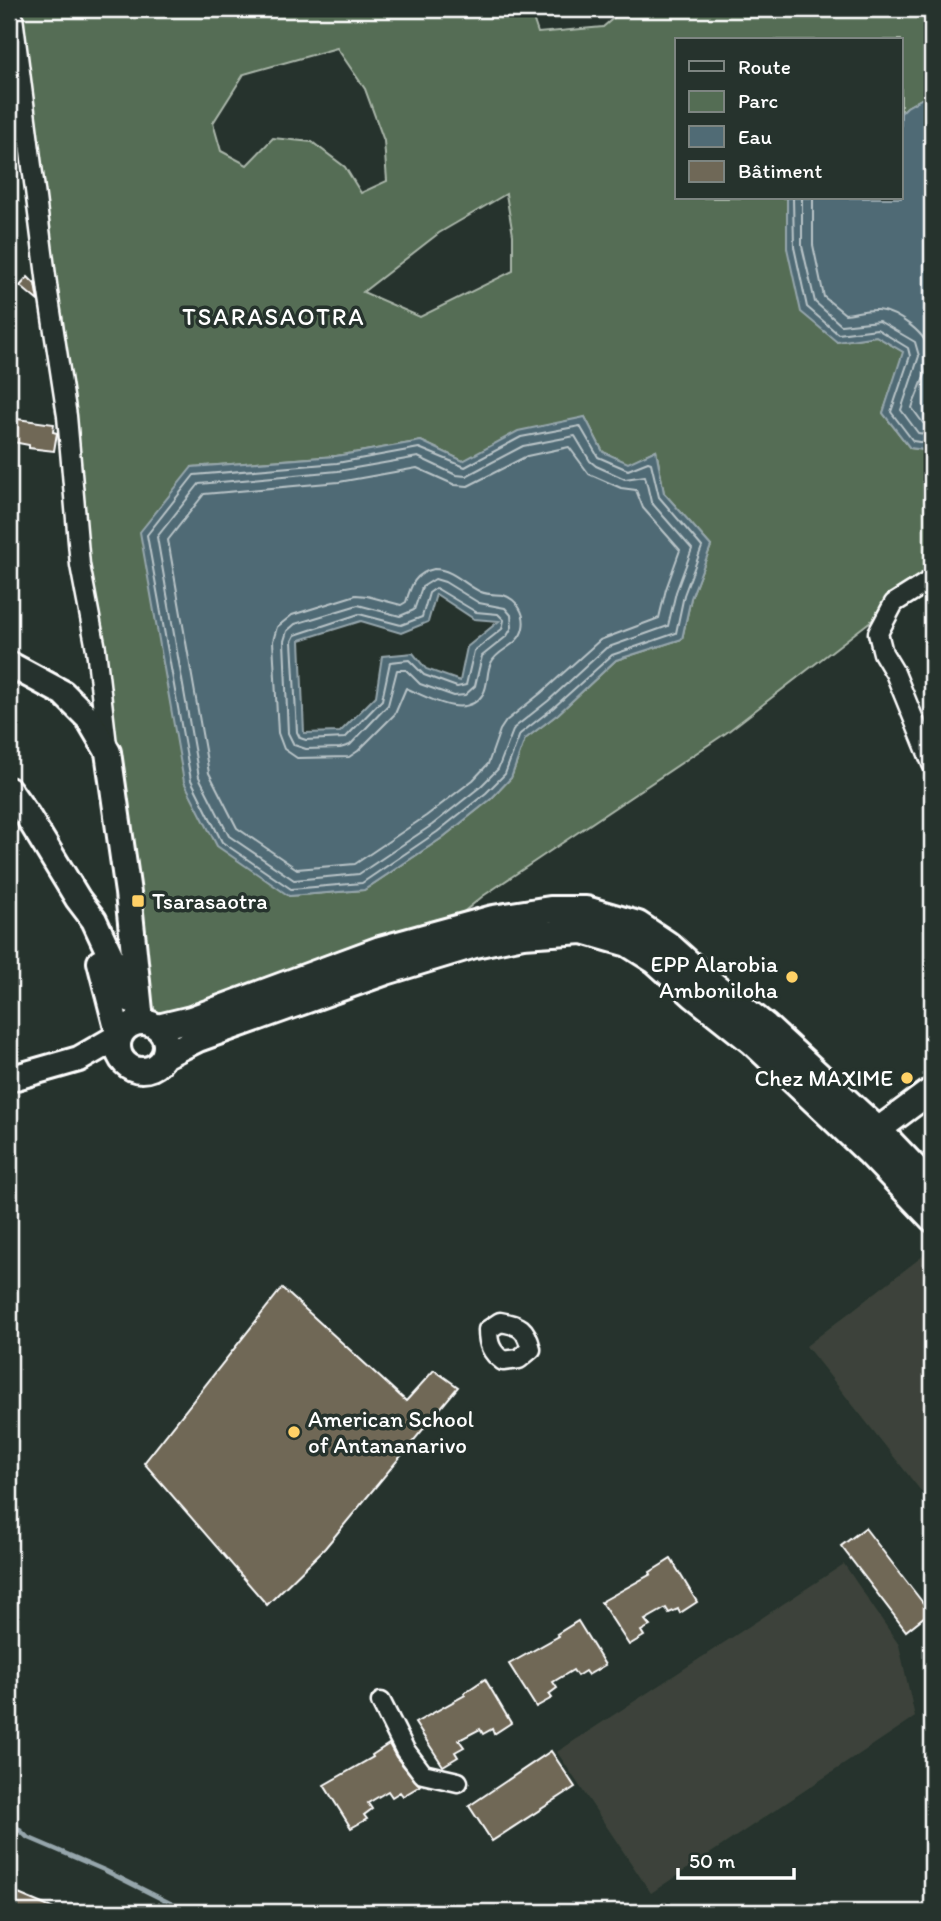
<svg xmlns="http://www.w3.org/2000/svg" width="941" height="1921" font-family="Itim,sans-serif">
  <rect width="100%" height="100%" fill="#26332d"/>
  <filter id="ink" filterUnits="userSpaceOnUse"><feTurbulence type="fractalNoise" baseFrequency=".0143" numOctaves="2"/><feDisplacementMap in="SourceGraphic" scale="14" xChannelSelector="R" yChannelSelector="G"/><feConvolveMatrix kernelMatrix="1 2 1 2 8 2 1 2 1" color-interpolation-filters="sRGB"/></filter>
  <g filter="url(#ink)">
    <!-- built -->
    <path fill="#3c433a" d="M932,1249V1494L921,1491L806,1346Z
      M844,1564L899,1645L915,1717L651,1893L557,1752Z"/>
    <!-- green -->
    <path fill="#546d54" stroke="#aab6aa" stroke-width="2" fill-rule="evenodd" d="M14,9H530L538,33L603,27L624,9H932V93L907,107L901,113V40H677V198H787V248L837,342L876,336L904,352L883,413L910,448L932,451V579L894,603L726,733L483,896L445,927L159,1016L148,1014ZM337,48L365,89L384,141L387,181L361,193L345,167L312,142L273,138L247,165L221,151L213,123L244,74ZM506,194L513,235V271L420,317L363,292L439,233ZM585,417L603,452L628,464L656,450L664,493L711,546L691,598L682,639L616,660L558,714L525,739L511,778L491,799L442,838L364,890L289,896L192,467L336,456L421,441L463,461Z"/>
    <!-- water -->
    <path fill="#506b75" stroke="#96a6ac" stroke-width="2" fill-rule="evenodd" d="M932,93V451L910,448L883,413L903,352L876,336L837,342L801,312L787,248V198H901V113L907,107Z
      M585,417L603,452L628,463L656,450L664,493L711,546L691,598L682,639L616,660L558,714L525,739L511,778L491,799L442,838L364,890L289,896L217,846L184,782L140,532L192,467L336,456L421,441L463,461L518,431ZM436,594L474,619L499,621L467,647L460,681L426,669L413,653L382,656L376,696L340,732L304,733L300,640L361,621L401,633L428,622Z"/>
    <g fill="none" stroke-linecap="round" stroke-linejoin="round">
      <!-- shore -->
      <path stroke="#b9c4c8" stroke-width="2" d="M793,198L794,247L807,307L838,334L877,329L908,348L910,356L891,412L913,441L932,444
        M802,198V246L815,302L841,325L879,321L915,342L919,356L901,410L918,433L932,435
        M813,198V245L824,297L845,314C855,313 867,309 878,310C896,312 930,334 929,355C929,372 917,391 912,408L923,423L932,425
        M580,426L598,457L628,470L648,462L651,463L659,497L702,547L684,595L676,633L612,655L553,708L520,734L505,774L486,793L437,832L362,883L291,889L222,842L191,780L147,535L194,475L337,463L419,448L465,467L521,437Z
        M575,436L590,461L596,466L625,479L645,476L651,502L692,549L676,592L668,626L606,648L548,701L514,728L498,769L480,787L432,825L359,874L294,880L229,836L199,777L157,537L199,484L338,471L418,457L456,475L466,476L523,446Z
        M569,447L589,474L621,488L636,490L643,508L680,550L666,589L659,618L600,640L541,693L506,721L500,730L488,764L473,780L426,816L355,864L297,869L237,828L209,773L168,540L204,494L339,482L417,468L455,485L468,486L527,456Z
        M434,569C453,569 465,585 481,592C488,595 496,594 503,595C517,599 526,614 523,628C519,647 498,648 491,663C486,672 489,684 483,694C466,721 427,697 406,688L395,714L358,751L349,757L297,758L284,749L278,733L273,641L277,627L292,615L356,595L367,596L401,605L406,602C411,585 415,573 434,569Z
        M435,579L445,582L479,603L505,608L511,615L512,627L507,636L482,656L475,686L465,695L454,696L420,684L406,670H397L388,705L350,745L340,748L306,749L294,745L288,733L284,641L287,631L295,624L358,605L400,616L414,610L422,587Z
        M436,588L476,612L498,614L504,620L502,629L474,651L466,685L457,687L424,675L409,660L390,662L382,700L345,738L306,740L300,738L297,732L292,641L295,635L359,614L401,625L422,617L429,593Z"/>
      <!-- stream -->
      <path stroke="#96a6ac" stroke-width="4.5" d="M9,1820L27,1837L104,1870L188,1912"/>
    </g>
    <!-- building -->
    <path fill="#6f6857" stroke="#fff" stroke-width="2" d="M28,277L35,284L38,301L20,286Z
      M17,419L54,424L53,432L57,433L54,451L29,448V445L13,442Z
      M282,1288L406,1401L434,1370L458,1387L325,1548L267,1605L144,1463Z
      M865,1528L930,1612L906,1631L841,1546Z
      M671,1559L697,1602L680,1613L678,1609L669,1613L666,1608L645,1620L650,1626L641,1631L644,1636L629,1645L601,1602L651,1574L650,1572Z
      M578,1621L605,1665L588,1675L585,1671L577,1676L573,1670L553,1682L557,1688L549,1694L552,1698L536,1707L509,1664L559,1636L557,1634Z
      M485,1679L511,1723L494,1734L492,1729L483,1734L480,1729L459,1740L464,1747L455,1752L458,1757L443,1766L415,1723L465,1695L464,1693Z
      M389,1744L396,1757L420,1786L403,1796L400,1792L392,1797L388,1791L368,1803L372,1809L364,1815L367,1819L351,1828L324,1785L373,1757L372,1755Z
      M551,1751L575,1787L492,1841L469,1806Z
      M9,1890L61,1912H9Z"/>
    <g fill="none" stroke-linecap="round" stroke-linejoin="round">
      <defs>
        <path id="street" d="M12,9L48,292L67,416L80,565L96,649L107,745
          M932,579L894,603L878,633L883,653L895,673L932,764
          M500,1322C520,1325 526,1328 531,1349L519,1359L503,1361C491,1352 488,1344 488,1330Z
          M381,1702L405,1750L423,1774L458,1782"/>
        <path id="secondary" d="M9,664L63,693L88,718L108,752L128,893L141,1021
          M9,790L27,815L78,899L94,920L131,1000
          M100,962L119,1036
          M118 1046a24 24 0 1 1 48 0a24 24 0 1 1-48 0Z
          M158,1027L191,1019L380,949L493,918L550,909H586L638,924L668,944L708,980L766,1026L884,1135L932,1185
          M164,1056L198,1039L386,972L475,945L523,935L583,931L628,944L655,961L694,996L752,1042L868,1152L932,1219
          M9,1079L79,1059L119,1036
          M878,1130L932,1090"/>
      </defs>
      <!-- street casing -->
      <use href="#street" stroke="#fff" stroke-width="23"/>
      <!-- secondary casing -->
      <use href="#secondary" stroke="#fff" stroke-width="30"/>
      <!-- street -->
      <use href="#street" stroke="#26332d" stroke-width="18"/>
      <!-- secondary -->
      <use href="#secondary" stroke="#26332d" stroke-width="24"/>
    </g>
  </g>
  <!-- markers -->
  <g fill="#ffd166" stroke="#26332d" stroke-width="2.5">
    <rect x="131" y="894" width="14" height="14" rx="3.5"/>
    <circle cx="792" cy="977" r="7"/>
    <circle cx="907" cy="1078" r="7"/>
    <circle cx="294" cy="1432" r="7"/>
  </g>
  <g text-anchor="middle" stroke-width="7" stroke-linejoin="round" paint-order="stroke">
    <!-- poi labels -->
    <g font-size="23" fill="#fff" stroke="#26332d" text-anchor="start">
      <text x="152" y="909">Tsarasaotra</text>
      <text x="778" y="972" text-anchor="end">EPP Alarobia<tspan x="778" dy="26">Amboniloha</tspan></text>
      <text x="893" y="1086" text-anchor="end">Chez MAXIME</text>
      <text x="308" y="1427">American School<tspan x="308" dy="26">of Antananarivo</tspan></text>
    </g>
    <!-- neighbourhood labels -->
    <g font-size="24" letter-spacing="2" fill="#fff" stroke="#26332d">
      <text x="274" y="325">TSARASAOTRA</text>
    </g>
  </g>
  <!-- margin -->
  <rect width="941" height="1921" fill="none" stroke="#26332d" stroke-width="35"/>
  <rect x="18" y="18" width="906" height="1886" fill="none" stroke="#fff" stroke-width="2.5" filter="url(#ink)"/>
  <!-- legend -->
  <rect x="675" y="38" width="228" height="161" fill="#26332d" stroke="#7d8581" stroke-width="2"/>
  <rect x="689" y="61" width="35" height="10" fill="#26332d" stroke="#7d8581" stroke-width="2"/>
  <text x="738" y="74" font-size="21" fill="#ffffff">Route</text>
  <rect x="689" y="91" width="35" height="21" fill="#546d54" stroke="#7d8581" stroke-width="2"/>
  <text x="738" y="108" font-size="21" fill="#ffffff">Parc</text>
  <rect x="689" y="126" width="35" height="21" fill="#506b75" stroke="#7d8581" stroke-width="2"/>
  <text x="738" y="144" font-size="21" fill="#ffffff">Eau</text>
  <rect x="689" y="161" width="35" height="21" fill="#6f6857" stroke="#7d8581" stroke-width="2"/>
  <text x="738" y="178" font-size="21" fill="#ffffff">Bâtiment</text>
  <!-- scale -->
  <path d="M678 1868v10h116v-10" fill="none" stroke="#ffffff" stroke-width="3.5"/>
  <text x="689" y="1868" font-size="21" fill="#ffffff" stroke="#26332d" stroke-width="5" paint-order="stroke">50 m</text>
</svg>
